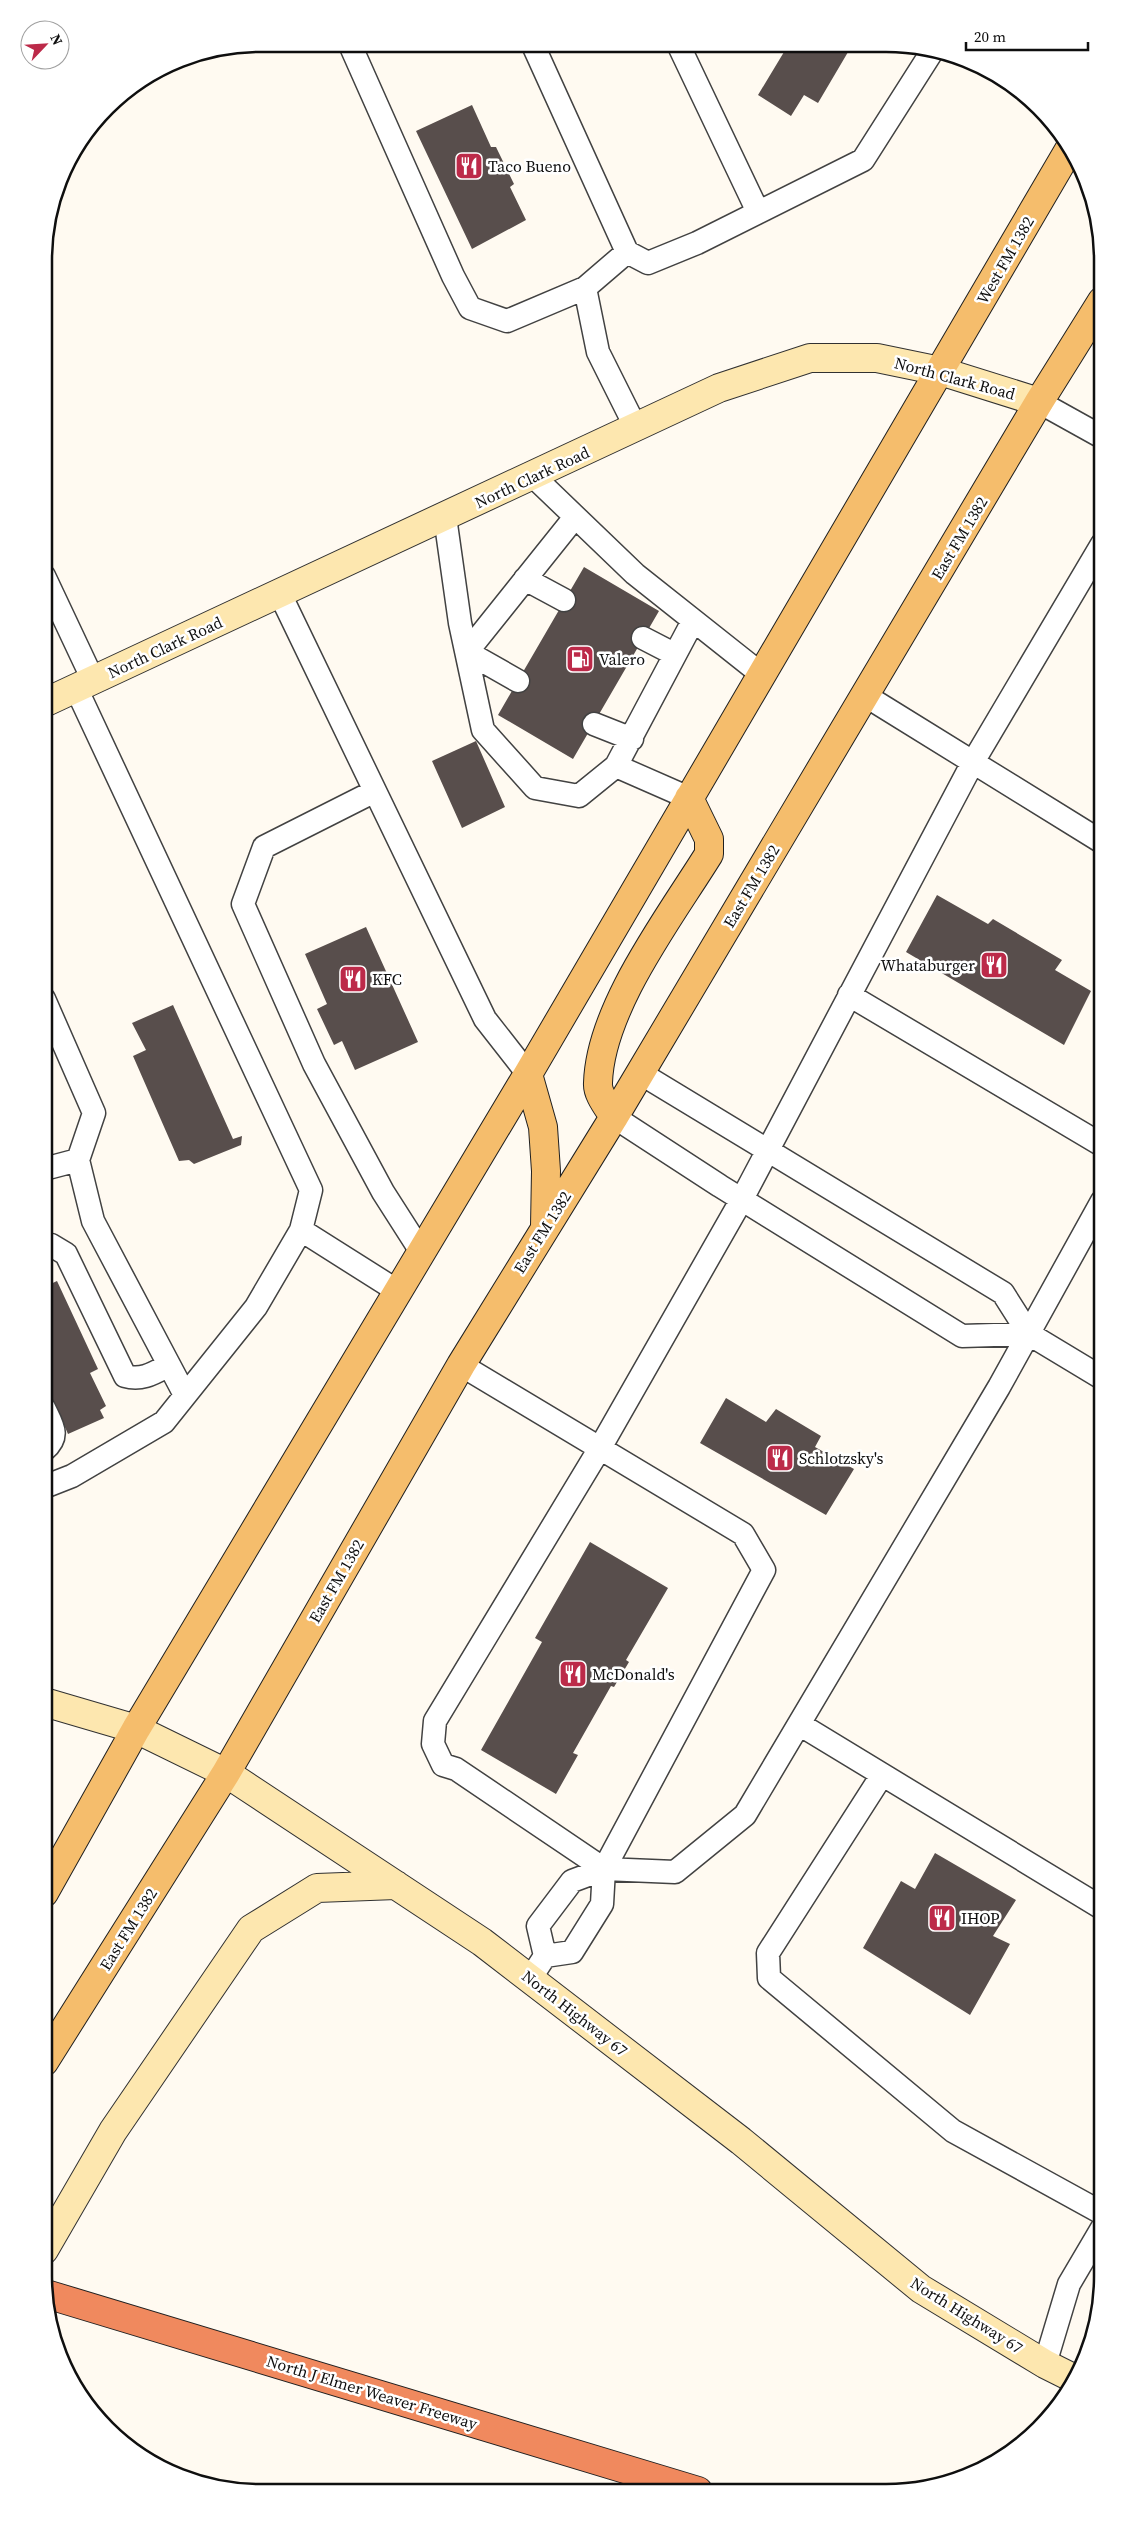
<svg xmlns="http://www.w3.org/2000/svg" width="1146" height="2536" font-family="'Source Serif 4',serif">
  <rect width="100%" height="100%" fill="#fffaf1"/>
  <!-- building -->
  <path fill="#584e4c" d="M787,47H851L818,103L804,95L791,116L758,95Z
    M472,105L491,147H496L514,184L510,187L526,220L472,249L416,131Z
    M584,567L659,611L573,759L498,715Z
    M476,741L505,807L462,828L432,761Z
    M937,895L988,924L993,919L1062,960L1055,970L1091,991L1064,1045L906,952Z
    M366,927L418,1042L355,1070L342,1041L334,1045L317,1009L327,1004L305,954Z
    M173,1005L233,1139L242,1136L241,1145L194,1164L189,1160L179,1161L133,1056L146,1050L132,1023Z
    M57,1281L98,1369L90,1373L106,1406L100,1410L104,1418L68,1434L44,1380V1287Z
    M726,1398L766,1422L776,1409L821,1436L815,1447L854,1469L826,1515L700,1443Z
    M590,1542L668,1588L626,1660L629,1662L614,1687L611,1686L573,1753L578,1755L556,1794L481,1750L542,1642L535,1638Z
    M935,1853L1016,1900L993,1936L1010,1944L970,2015L863,1948L901,1881L915,1889Z"/>
  <g fill="none" stroke-linecap="round" stroke-linejoin="round">
    <defs>
      <path id="lane" d="M352,44V49L453,276L470,308L507,321L585,288
        M533,45L627,252L585,288L598,352L636,428
        M679,46L758,212
        M627,252L648,263L697,243L863,160L933,50
        M1039,402L1102,437
        M533,476L635,574L761,674
        M445,517L460,623L483,730L535,788L579,796L616,766L689,798
        M44,576L93,680
        M525,579L564,600
        M280,594L485,1019L528,1074
        M643,638L674,654
        M518,681L467,652L575,517
        M76,688L311,1190L301,1230L399,1292
        M866,696L1102,842
        M594,724L632,739
        M616,766L693,621
        M375,791L264,847L243,904L314,1064L383,1192L422,1253
        M849,995L1102,1145
        M44,999L94,1113L78,1160L93,1221L185,1395
        M640,1073L1003,1293L1029,1334L1102,1378
        M614,1117L720,1186L962,1336L1029,1334
        M44,1169L78,1160
        M44,1244L51,1245L66,1254L125,1376C142,1381 154,1373 169,1365
        M461,1365L743,1534L764,1570L604,1869L602,1904L572,1952L545,1956
        M44,1450C61,1436 52,1425 44,1408
        M44,1487L72,1476L164,1422L256,1307L301,1230
        M799,1724L1102,1908
        M882,1775L768,1953L769,1978L953,2131L1102,2213
        M604,1869L456,1769L443,1765L433,1744L435,1721L600,1448L742,1199L973,762L1102,544
        M530,1979L545,1956L538,1926L572,1881L604,1869L675,1872L745,1815L999,1387L1102,1201
        M1045,2364L1069,2284L1102,2228"/>
      <path id="secondary" d="M44,703L719,388L810,358H877L940,371L1039,402
        M44,1702L136,1729L226,1773L482,1942L741,2141L921,2289L1045,2364L1073,2378
        M44,2250L113,2131L251,1929L317,1888L396,1885"/>
      <path id="primary" d="M528,1074L543,1127L546,1171L545,1226
        M614,1117C608,1107 597,1094 598,1083C600,1008 670,917 709,854V839L689,798
        M44,1893L136,1729L528,1074L1070,148
        M44,2062L226,1773L461,1365L614,1117L1039,402L1102,301"/>
      <path id="highway" d="M46,2294L698,2491"/>
    </defs>
    <!-- lane casing -->
    <use href="#lane" stroke="#424242" stroke-width="25"/>
    <!-- secondary casing -->
    <use href="#secondary" stroke="#313131" stroke-width="30"/>
    <!-- primary casing -->
    <use href="#primary" stroke="#202020" stroke-width="30"/>
    <!-- highway casing -->
    <use href="#highway" stroke="#202020" stroke-width="30"/>
    <!-- lane -->
    <use href="#lane" stroke="#fff" stroke-width="22"/>
    <!-- secondary -->
    <use href="#secondary" stroke="#fde7af" stroke-width="28"/>
    <!-- primary -->
    <use href="#primary" stroke="#f5bd6c" stroke-width="28"/>
    <!-- highway -->
    <use href="#highway" stroke="#f0895e" stroke-width="28"/>
  </g>
  <!-- icons -->
  <defs>
    <symbol id="restaurant-square" viewBox="-11 -11 22 22"><rect x="-9" y="-9" width="18" height="18" rx="4" fill="#bc2a49" stroke="#fff"/><path d="M-5-6h1v4h1v-4h1v4h1v-4h1v5L-1.5 .5V6h-2V.5L-5-1ZM5-6V6H3V1.5H1.5Q1.5-4 5-6Z" fill="#fff"/></symbol>
    <symbol id="fuel-square" viewBox="-11 -11 22 22"><rect x="-9" y="-9" width="18" height="18" rx="4" fill="#bc2a49" stroke="#fff"/><path d="M-5.5-6h7V0h2V4h1.3V-2.5L3-4.5l.8-.8L6-3V5H2.5V1h-1V6h-7ZM-4.2-4.7v3.2H.2V-4.7Z" fill="#fff"/></symbol>
  </defs>
  <g fill-rule="evenodd">
    <use href="#restaurant-square" x="453" y="150" width="32" height="32"/>
    <use href="#fuel-square" x="564" y="643" width="32" height="32"/>
    <use href="#restaurant-square" x="978" y="949" width="32" height="32"/>
    <use href="#restaurant-square" x="337" y="963" width="32" height="32"/>
    <use href="#restaurant-square" x="764" y="1442" width="32" height="32"/>
    <use href="#restaurant-square" x="557" y="1658" width="32" height="32"/>
    <use href="#restaurant-square" x="926" y="1902" width="32" height="32"/>
  </g>
  <g text-anchor="middle" stroke-width="5" stroke-linejoin="round" paint-order="stroke">
    <!-- poi labels -->
    <g font-size="16" fill="#0f0f0f" stroke="#fff" text-anchor="start">
      <text x="488" y="172">Taco Bueno</text>
      <text x="599" y="665">Valero</text>
      <text x="975" y="971" text-anchor="end">Whataburger</text>
      <text x="372" y="985">KFC</text>
      <text x="799" y="1464">Schlotzsky's</text>
      <text x="592" y="1680">McDonald's</text>
      <text x="961" y="1924">IHOP</text>
    </g>
    <!-- street labels -->
    <g font-size="16" fill="#0f0f0f" stroke="#fff">
      <text transform="translate(1005 260) rotate(-60)" y="6">West FM 1382</text>
      <text transform="translate(955 378) rotate(15)" y="6">North Clark Road</text>
      <text transform="translate(532 477) rotate(-25)" y="6">North Clark Road</text>
      <text transform="translate(959 538) rotate(-59)" y="6">East FM 1382</text>
      <text transform="translate(165 647) rotate(-25)" y="6">North Clark Road</text>
      <text transform="translate(751 886) rotate(-59)" y="6">East FM 1382</text>
      <text transform="translate(542 1232) rotate(-58)" y="6">East FM 1382</text>
      <text transform="translate(336 1581) rotate(-60)" y="6">East FM 1382</text>
      <text transform="translate(128 1929) rotate(-58)" y="6">East FM 1382</text>
      <text transform="translate(575 2013) rotate(38)" y="6">North Highway 67</text>
      <text transform="translate(967 2315) rotate(32)" y="6">North Highway 67</text>
      <text transform="translate(372 2392) rotate(17)" y="6">North J Elmer Weaver Freeway</text>
    </g>
  </g>
  <!-- crop -->
  <path d="M0 0H1146V2536H0ZM260 52H886A208 208 0 0 1 1094 260V2276A208 208 0 0 1 886 2484H260A208 208 0 0 1 52 2276V260A208 208 0 0 1 260 52Z" fill="#fff" fill-rule="evenodd"/>
  <path fill="none" stroke="#0f0f0f" stroke-width="2.5" d="M260 52H886A208 208 0 0 1 1094 260V2276A208 208 0 0 1 886 2484H260A208 208 0 0 1 52 2276V260A208 208 0 0 1 260 52Z"/>
  <!-- north arrow -->
  <g transform="translate(45 45) rotate(65)"><circle r="24" fill="#ffffff" stroke="#9f9f9f"/>
  <path d="M0-4L9 19L0 12L-9 19Z" fill="#bc2a49"/>
  <text y="-8" font-size="14" font-weight="bold" text-anchor="middle" fill="#0f0f0f">N</text>
  </g>
  <!-- scale -->
  <path d="M966 42v8h122v-8" fill="none" stroke="#0f0f0f" stroke-width="2.5"/>
  <text x="974" y="42" font-size="15" fill="#0f0f0f" stroke="#ffffff" stroke-width="4" paint-order="stroke">20 m</text>
</svg>
